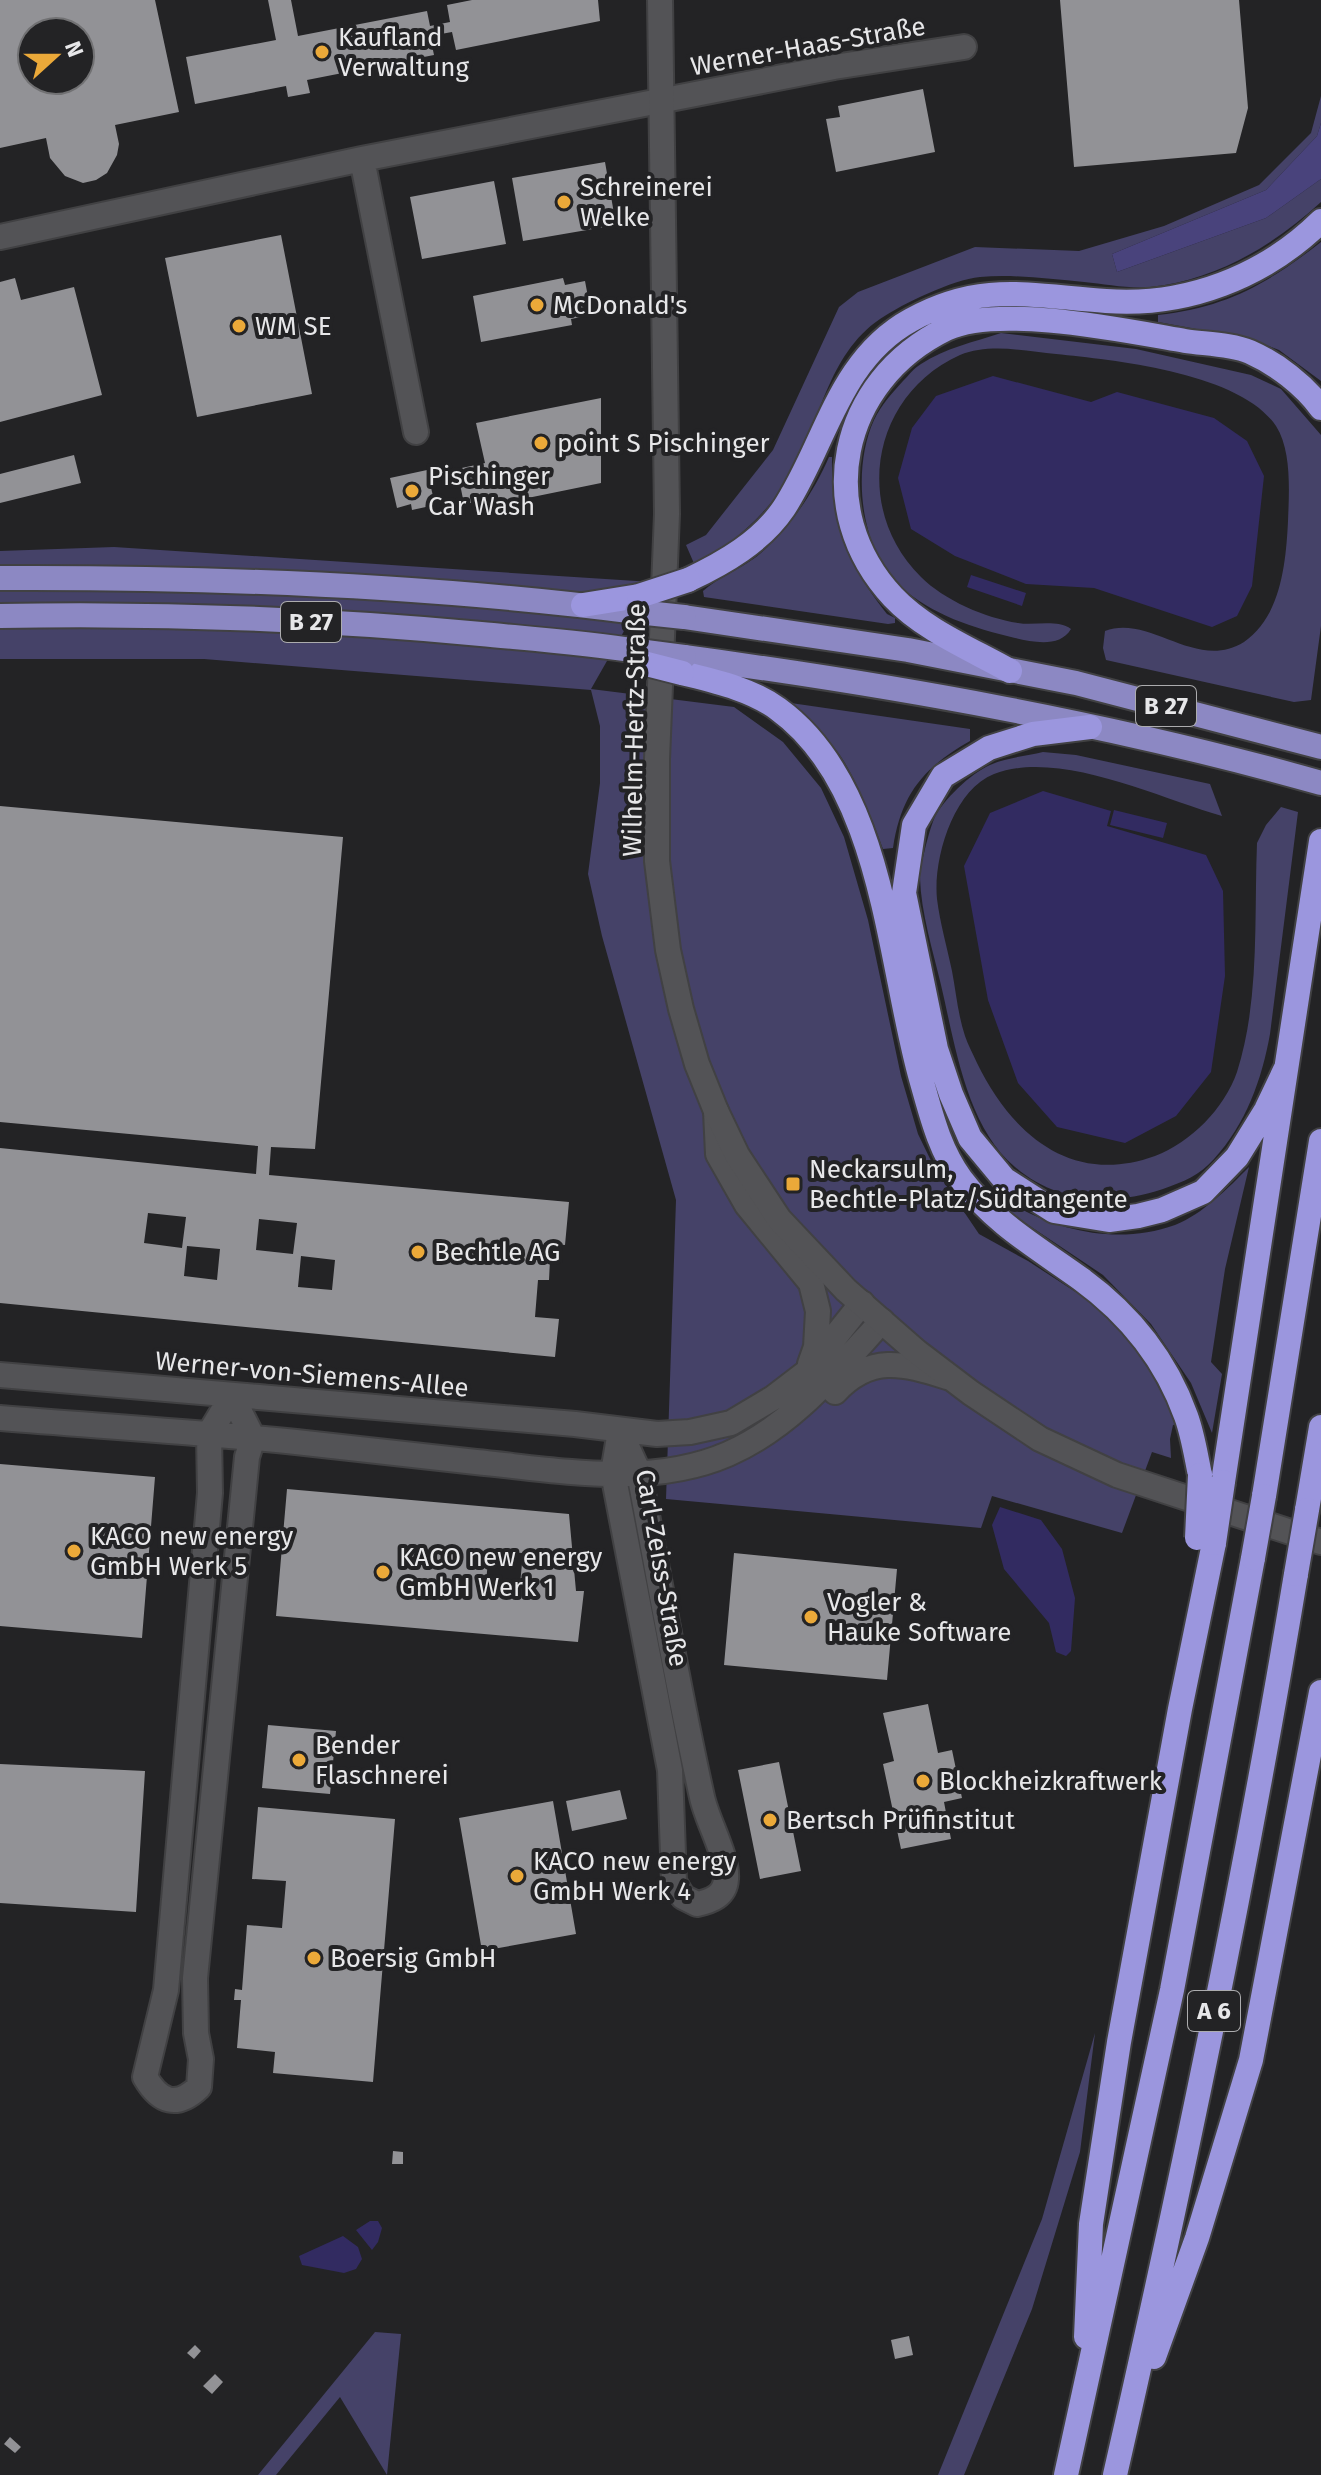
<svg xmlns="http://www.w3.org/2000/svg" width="1321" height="2475" font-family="'Fira Sans',sans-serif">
  <rect width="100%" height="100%" fill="#232325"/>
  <!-- green -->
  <path fill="#454268" d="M1321,96V123L1317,136L1266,190L1112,254L1117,272L1266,218L1321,179V202C1273,246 1216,280 1150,287C1129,289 1105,284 1084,282C1050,279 1014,274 980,277C952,280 904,303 880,319C827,355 820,424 790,475C767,516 733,541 696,568L686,545L706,535L773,450L839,307L858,292L975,247L1079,251L1164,226L1259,185L1311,133Z
    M1321,242V381L1279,350L1251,339L1158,322V315C1227,307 1267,284 1321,242Z
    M1001,333L1136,349L1251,375L1281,389L1321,435V626L1311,700L1294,702L1106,660L1103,648L1105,631C1150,614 1196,672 1244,642C1281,617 1286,562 1288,521C1289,493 1292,451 1276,426C1241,373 1115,360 1056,354C1026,351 989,343 960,355C871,395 852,509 921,577C944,600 985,618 1018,623C1034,626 1057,619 1071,629C1060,648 1033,642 1015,638C973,628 932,615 900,586C859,548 852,468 874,420C881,405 893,392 903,381C909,375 914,368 921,364C945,348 974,342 1001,333Z
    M829,457H832V460C831,524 848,565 887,614L895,618V623L888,624L704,597L703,591C719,577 739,570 756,557C787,532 813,494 829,457Z
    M114,547L652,582L591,689L734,707L783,742L821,788L844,837L868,920L901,1076L918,1134L935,1169L979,1234L1028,1261L1091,1302L1126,1336L1151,1373L1178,1424L1173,1425L1170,1439L1171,1458L1152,1452L1122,1533L992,1496L981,1528L666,1499L676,1200L602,936L588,874L600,783V726L591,690L204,659H0V551Z
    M784,702L970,729V741C924,767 901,794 893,848L883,849C875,826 851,765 834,748C818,731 795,723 784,702Z
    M1043,752L1076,755L1210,784L1222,816C1158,798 1059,749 994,774C953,790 933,859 937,899C940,923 947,947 952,971C956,992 958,1015 965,1036C968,1045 973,1054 977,1063C1012,1135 1072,1186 1155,1156C1191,1142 1224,1109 1237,1072C1260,1000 1254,918 1257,843L1266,825L1281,807L1298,812L1270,1034C1262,1079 1246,1124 1214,1159C1200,1175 1183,1182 1163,1189C1113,1206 1056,1203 1015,1167C966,1126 955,1044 941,985C933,951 921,913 920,878C920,866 929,831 934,819C942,801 971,773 990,765C1005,758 1026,756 1043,752Z
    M1249,1167L1225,1269L1211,1362L1222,1374L1212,1433L1191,1383L1151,1324L1103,1275L1009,1212L1017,1207C1065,1233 1122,1244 1175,1225C1203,1214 1228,1188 1249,1167Z
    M1095,2033L1080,2152L1032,2309L964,2475H938L1042,2219Z
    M375,2332L401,2334L387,2475L340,2397L276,2475H258Z"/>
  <!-- forest -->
  <path fill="#49437c" d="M1321,123V179L1266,218L1117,272L1112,254L1266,190L1317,136Z"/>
  <!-- water -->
  <path fill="#322b61" d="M993,376L1091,402L1117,392L1214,418L1247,441L1264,476L1252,586L1237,616L1212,627L1094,588L1026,584L955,556L911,529L898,478L912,428L936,396Z
    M971,575L1026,593L1022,606L967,587Z
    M1043,791L1111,811L1107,826L1206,855L1223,891L1225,976L1211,1072L1176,1116L1125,1143L1057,1127L1018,1083L988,1000L964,866L990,813Z
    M1114,810L1167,823L1163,838L1110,825Z
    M1000,1507L1041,1520L1062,1549L1075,1598L1071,1651L1066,1656L1056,1652L1049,1623L1004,1569L992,1525Z
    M370,2221H378L382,2228L378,2242L372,2250L356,2230Z
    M343,2236L358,2247L362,2259L356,2269L344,2273L302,2265L299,2256Z"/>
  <!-- building -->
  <path fill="#929296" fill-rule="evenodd" d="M0,0H155L179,112L115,125L119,144L117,155L107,173L96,180L83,183L65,176L50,158L46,138L0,148ZM32,32H80V80H32Z
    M268,0H291L298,36L427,11L430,26L450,22L447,5L472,0H598L600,21L456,50L452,32L430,36L434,55L307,80L310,93L288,97L286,86L195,104L186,57L276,40Z
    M1060,0H1239L1248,108L1236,153L1074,167Z
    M923,89L935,152L836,172L826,119L840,117L838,106Z
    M605,162L616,225L523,241L512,178Z
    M494,181L506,244L422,259L410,197Z
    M281,235L312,394L197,417L165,258Z
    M15,278L21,300L74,287L102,395L0,422V282Z
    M563,278L565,285L585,281L588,297L598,296L601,313L571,319L572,325L481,342L473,296Z
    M601,398V483L493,505L492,499L464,504L457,469L485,463L476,423Z
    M74,455L81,483L0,503V474Z
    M427,470L435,505L412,510L411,504L397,508L390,478Z
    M0,806L343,837L315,1149L271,1147L269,1175L569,1202L565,1245L544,1243L542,1260H550L549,1280H538L535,1317L559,1319L555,1357L0,1303V1148L256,1174L258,1146L0,1122ZM148,1213L186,1217L182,1248L144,1243ZM259,1219L297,1223L293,1254L256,1250ZM187,1246L220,1249L217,1280L184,1276ZM301,1256L335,1260L332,1290L298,1287Z
    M0,1464L155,1477L142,1638L0,1626Z
    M287,1489L569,1514L576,1591H584L578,1642L276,1616ZM489,1551L523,1553L519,1595L485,1592Z
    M734,1553L897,1569L887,1680L724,1665Z
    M928,1704L938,1753L952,1750L962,1798L944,1802L951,1839L901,1849L883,1764L894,1761L883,1713Z
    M268,1725L336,1731L330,1794L262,1788Z
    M779,1762L801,1871L760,1879L738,1770Z
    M0,1764L145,1771L136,1912L0,1903Z
    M338,1773L351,1774L350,1786L337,1785Z
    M620,1790L627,1819L572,1831L566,1801Z
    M553,1801L576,1934L482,1951L459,1818Z
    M258,1807L395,1819L373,2082L273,2073L275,2052L237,2048L241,2000H234L235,1989L242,1990L247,1925L282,1928L286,1881L252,1879Z
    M393,2151L403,2152V2164H392Z
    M909,2336L913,2355L895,2359L891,2340Z
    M195,2345L201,2351L194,2359L187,2353Z
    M215,2374L223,2382L212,2394L203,2386Z
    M10,2437L21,2447L15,2453L4,2444Z"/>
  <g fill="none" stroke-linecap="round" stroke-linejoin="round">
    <defs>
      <path id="minor" d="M362,159L416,432
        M0,237L362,159L834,67L964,47
        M716,1111L718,1154L747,1205L811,1283L818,1311L816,1347L810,1364
        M0,1375L575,1424L657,1434L690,1432L731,1423L773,1398L807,1372L862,1303
        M835,1392C870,1354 903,1363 947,1377
        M232,1396L253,1438L247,1457L195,1978L196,2033L201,2059L199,2087C177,2108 160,2103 145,2077L166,1990L210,1493L209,1434Z
        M0,1418C99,1426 197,1432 296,1442C356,1449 416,1455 476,1462C558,1470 650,1488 728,1454C792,1426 836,1371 882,1321
        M620,1431L639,1473C660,1581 678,1690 702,1797C707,1821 728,1856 726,1879C725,1896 711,1901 697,1904L683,1897L674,1882L670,1770L613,1473Z"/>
      <path id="secondary" d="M660,0L667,514L657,759V861L668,950L681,1009L697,1064L716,1111L737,1155L779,1219L846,1290L917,1352L971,1393L1040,1439L1117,1475L1321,1542"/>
      <path id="trunk" d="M0,578C212,577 426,585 637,612
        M0,616C160,613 321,619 481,634C533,639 586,643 638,651
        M684,617L908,650L1076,683L1321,747
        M684,657C898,686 1113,724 1321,783"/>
      <path id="motorway" d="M688,580C724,563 761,542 784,508C826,444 838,360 911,320C981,281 1031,296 1106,301C1186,307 1264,277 1321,221
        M583,605L639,596
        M1010,671C971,649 924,630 893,597C812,510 839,381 946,329C998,304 1127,331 1185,341C1205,344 1231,344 1250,352C1277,364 1304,385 1321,408
        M682,673C714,681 751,689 778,709C884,786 888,962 921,1079C931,1114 939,1149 961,1179C994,1223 1038,1248 1081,1279C1129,1314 1166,1360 1186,1416C1193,1435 1196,1456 1200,1475
        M1090,727L1033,734L989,748L943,776L914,825L904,893L936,1049L951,1094L970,1138L1004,1179L1054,1211L1109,1220L1138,1216L1162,1210L1203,1192L1237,1157L1266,1110L1285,1070
        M1223,1482L1321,841
        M1264,1496L1321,1141
        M1307,1510L1321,1427
        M1086,2337L1091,2224L1119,2042L1180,1709L1214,1543
        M1154,2357L1197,2238L1251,2060L1321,1692
        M1066,2475L1172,1990L1253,1558
        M1115,2475C1183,2177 1246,1876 1296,1574"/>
    </defs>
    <!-- minor casing -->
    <use href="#minor" stroke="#414143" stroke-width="28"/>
    <!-- secondary casing -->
    <use href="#secondary" stroke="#414143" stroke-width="28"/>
    <!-- trunk casing -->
    <use href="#trunk" stroke="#414143" stroke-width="28"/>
    <!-- motorway casing -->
    <use href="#motorway" stroke="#414143" stroke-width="28"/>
    <!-- minor -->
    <use href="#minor" stroke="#535356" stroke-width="24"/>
    <!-- secondary -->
    <use href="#secondary" stroke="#535356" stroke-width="24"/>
    <!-- trunk -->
    <use href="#trunk" stroke="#8c88c3" stroke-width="24"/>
    <!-- motorway -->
    <use href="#motorway" stroke="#9b96de" stroke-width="24"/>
    <defs>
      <path id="trunk-bridge" d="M637,612L684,617
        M638,651L684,657"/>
      <path id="motorway-bridge" d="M639,596L688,580
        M639,662L682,673
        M1197,1538L1200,1475
        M1214,1543L1223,1482
        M1253,1558L1264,1496
        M1296,1574L1307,1510"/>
    </defs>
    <!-- trunk-bridge casing -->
    <use href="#trunk-bridge" stroke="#414143" stroke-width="28" stroke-linecap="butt"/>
    <!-- motorway-bridge casing -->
    <use href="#motorway-bridge" stroke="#414143" stroke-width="28" stroke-linecap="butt"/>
    <!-- trunk-bridge -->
    <use href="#trunk-bridge" stroke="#8c88c3" stroke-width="24"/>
    <!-- motorway-bridge -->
    <use href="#motorway-bridge" stroke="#9b96de" stroke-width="24"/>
  </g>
  <!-- markers -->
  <g fill="#eba939" stroke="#232325" stroke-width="3">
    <circle cx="322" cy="52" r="8"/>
    <circle cx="564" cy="202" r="8"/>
    <circle cx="537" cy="305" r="8"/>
    <circle cx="239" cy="326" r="8"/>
    <circle cx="541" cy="443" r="8"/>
    <circle cx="412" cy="491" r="8"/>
    <rect x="785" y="1176" width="16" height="16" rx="4"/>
    <circle cx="418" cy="1252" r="8"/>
    <circle cx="74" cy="1551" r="8"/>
    <circle cx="383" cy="1572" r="8"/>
    <circle cx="811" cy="1617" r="8"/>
    <circle cx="299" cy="1760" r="8"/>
    <circle cx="923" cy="1781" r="8"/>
    <circle cx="770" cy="1820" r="8"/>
    <circle cx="517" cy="1876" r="8"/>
    <circle cx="314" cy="1958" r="8"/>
  </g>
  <g text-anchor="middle" stroke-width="8" stroke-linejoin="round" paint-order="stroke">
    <!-- shield labels -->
    <g fill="#232325" stroke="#acacae" stroke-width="2">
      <rect x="281" y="602" width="60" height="40" rx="6"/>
      <rect x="1136" y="686" width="60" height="40" rx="6"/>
      <rect x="1188" y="1991" width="52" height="40" rx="6"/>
    </g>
    <g font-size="24" font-weight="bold" fill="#e7e7e9">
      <text x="311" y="630">B 27</text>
      <text x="1166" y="714">B 27</text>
      <text x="1214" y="2019">A 6</text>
    </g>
    <!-- poi labels -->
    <g font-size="26" fill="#e7e7e9" stroke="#232325" text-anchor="start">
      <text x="338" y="46">Kaufland<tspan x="338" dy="30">Verwaltung</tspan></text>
      <text x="580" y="196">Schreinerei<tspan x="580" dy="30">Welke</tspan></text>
      <text x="553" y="314">McDonald's</text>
      <text x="255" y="335">WM SE</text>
      <text x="557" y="452">point S Pischinger</text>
      <text x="428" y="485">Pischinger<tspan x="428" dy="30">Car Wash</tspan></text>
      <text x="809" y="1178">Neckarsulm,<tspan x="809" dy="30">Bechtle-Platz/Südtangente</tspan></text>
      <text x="434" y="1261">Bechtle AG</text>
      <text x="90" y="1545">KACO new energy<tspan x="90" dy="30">GmbH Werk 5</tspan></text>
      <text x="399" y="1566">KACO new energy<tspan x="399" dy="30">GmbH Werk 1</tspan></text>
      <text x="827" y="1611">Vogler &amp;<tspan x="827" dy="30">Hauke Software</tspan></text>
      <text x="315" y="1754">Bender<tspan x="315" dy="30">Flaschnerei</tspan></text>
      <text x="939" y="1790">Blockheizkraftwerk</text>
      <text x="786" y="1829">Bertsch Prüfinstitut</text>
      <text x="533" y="1870">KACO new energy<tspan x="533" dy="30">GmbH Werk 4</tspan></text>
      <text x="330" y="1967">Boersig GmbH</text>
    </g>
    <!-- street labels -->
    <g font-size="26" fill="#e7e7e9" stroke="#232325">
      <text transform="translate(808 46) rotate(-10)" y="9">Werner-Haas-Straße</text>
      <text transform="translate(634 730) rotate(-89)" y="9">Wilhelm-Hertz-Straße</text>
      <text transform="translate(312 1374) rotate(5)" y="9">Werner-von-Siemens-Allee</text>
      <text transform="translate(662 1568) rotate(80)" y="9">Carl-Zeiss-Straße</text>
    </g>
  </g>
  <!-- north arrow -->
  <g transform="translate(56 56) rotate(69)"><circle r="38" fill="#232325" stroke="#717173" stroke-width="2"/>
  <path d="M0-6L14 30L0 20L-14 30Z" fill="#eba939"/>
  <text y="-12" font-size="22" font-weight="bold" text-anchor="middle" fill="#e7e7e9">N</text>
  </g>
</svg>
